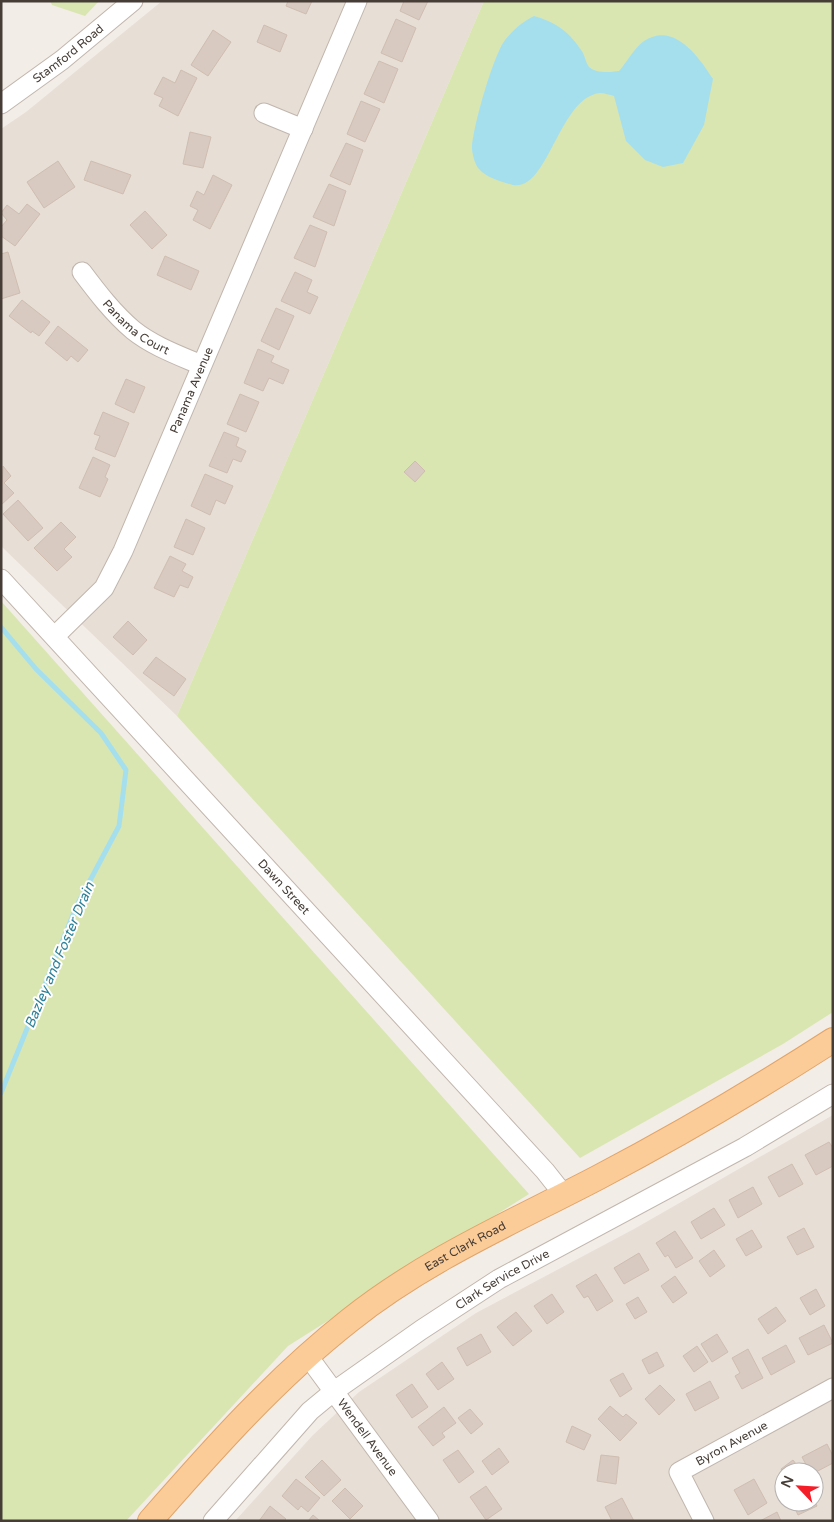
<svg xmlns="http://www.w3.org/2000/svg" width="834" height="1522" font-family="'Varela Round',sans-serif">
  <rect width="100%" height="100%" fill="#f3ede7"/>
  <!-- residential -->
  <path fill="#e7ded6" fill-rule="evenodd" d="M162,1H484L177,716L1,546V129L26,112Z
    M833,1115V1521H235L313,1435L359,1392L476,1313L634,1229ZM784,1472H814V1502H784Z"/>
  <!-- green -->
  <path fill="#d9e6b1" d="M50,1H99L85,16L52,5Z
    M484,1H833V1012L783,1044L580,1158L177,716Z
    M1,601L529,1194L288,1346L126,1521H1Z"/>
  <!-- water -->
  <path fill="#a5dfee" d="M534,16C556,22 571,33 583,53C585,57 586,63 589,67C597,74 610,72 619,71C627,62 634,48 644,41C674,21 699,57 713,79L704,125L683,163L663,167L645,160L626,141L614,96C610,95 604,93 600,93C559,97 548,192 513,185C502,182 487,178 479,169C475,165 472,153 472,148C473,127 493,56 505,40C514,29 522,22 534,16Z"/>
  <g fill="none" stroke-linecap="round" stroke-linejoin="round">
    <!-- stream -->
    <path stroke="#a5dfee" stroke-width="5" d="M1,627L36,669L101,733L126,770L119,826L77,905L1,1093"/>
  </g>
  <!-- building -->
  <path fill="#d8cac0" stroke="#cfbdb0" d="M288,1H312L306,14L286,6Z
    M404,1H428L419,20L400,11Z
    M396,19L416,28L402,62L381,53Z
    M264,25L287,35L280,52L257,42Z
    M213,30L231,42L208,76L191,65Z
    M379,61L398,69L384,103L364,94Z
    M181,70L197,78L178,116L159,106L163,98L154,94L163,77L175,83Z
    M361,101L380,109L365,142L347,134Z
    M190,132L211,137L203,168L183,164Z
    M346,143L363,150L350,185L330,176Z
    M58,161L75,187L44,208L27,182Z
    M91,161L131,175L123,194L84,180Z
    M213,175L232,185L210,229L193,220L198,210L190,206L197,191L204,195Z
    M329,184L346,191L334,226L313,217Z
    M27,204L40,214L15,246L1,236V227L7,220L1,213L7,205L19,214Z
    M145,211L167,235L152,249L130,225Z
    M310,225L327,232L315,267L294,258Z
    M8,252L20,293L1,299V254Z
    M165,256L199,271L191,290L157,275Z
    M295,272L312,280L307,292L318,297L310,314L281,301Z
    M22,300L50,322L39,336L32,331L31,333L9,316Z
    M276,308L294,316L279,350L261,341Z
    M58,326L88,350L78,362L71,356L67,361L45,343Z
    M258,349L274,356L271,362L289,370L283,384L269,378L263,391L244,383Z
    M126,379L145,387L134,413L115,404Z
    M240,394L259,402L246,432L227,424Z
    M103,412L129,423L115,457L95,449L100,436L94,434Z
    M224,432L239,438L236,446L246,451L241,462L233,459L227,473L209,466Z
    M93,457L110,465L105,477L108,479L100,497L79,488Z
    M415,461L425,471L415,482L404,472Z
    M3,466L11,476L4,483L14,493L1,505Z
    M205,474L233,486L225,504L216,500L210,515L191,506Z
    M18,500L43,528L28,541L3,514Z
    M186,519L205,528L193,555L174,547Z
    M61,522L76,537L64,549L72,557L57,571L34,548Z
    M170,556L186,564L182,571L193,577L188,588L180,585L174,597L154,588Z
    M128,621L147,640L133,655L113,637Z
    M156,657L186,679L174,696L143,673Z
    M829,1142L833,1148V1166L816,1175L805,1155Z
    M792,1164L803,1184L779,1197L768,1177Z
    M753,1187L762,1204L738,1218L729,1200Z
    M714,1208L725,1225L701,1239L691,1222Z
    M804,1228L814,1247L797,1255L787,1237Z
    M752,1230L762,1247L746,1256L736,1239Z
    M675,1231L693,1258L676,1268L668,1255L665,1257L656,1243Z
    M714,1250L725,1266L710,1277L699,1261Z
    M639,1253L649,1270L624,1284L614,1268Z
    M596,1274L613,1301L597,1311L588,1296L584,1298L576,1286Z
    M675,1276L687,1293L673,1303L661,1286Z
    M816,1289L825,1306L810,1315L800,1298Z
    M552,1294L564,1312L547,1324L534,1306Z
    M638,1297L647,1312L635,1319L626,1304Z
    M776,1307L786,1321L768,1334L758,1319Z
    M516,1312L532,1331L513,1346L497,1327Z
    M824,1325L833,1343L808,1355L799,1338Z
    M481,1334L491,1352L467,1366L457,1348Z
    M717,1334L728,1352L712,1362L701,1344Z
    M786,1345L795,1362L771,1375L762,1358Z
    M697,1346L708,1362L694,1372L683,1356Z
    M748,1349L763,1378L742,1389L735,1376L740,1373L732,1358Z
    M657,1352L664,1366L649,1374L642,1360Z
    M442,1362L454,1379L438,1390L426,1374Z
    M623,1373L632,1389L620,1397L610,1380Z
    M710,1381L719,1398L695,1411L686,1394Z
    M412,1384L428,1407L412,1418L396,1395Z
    M660,1385L675,1400L659,1415L645,1399Z
    M610,1406L623,1417L626,1414L637,1423L620,1441L598,1419Z
    M444,1407L456,1423L442,1433L445,1437L433,1446L418,1427Z
    M470,1409L483,1424L471,1434L458,1418Z
    M572,1426L591,1435L584,1450L566,1442Z
    M827,1444L833,1456V1463L814,1473L810,1472L802,1457Z
    M499,1448L509,1462L492,1475L482,1461Z
    M458,1450L474,1472L459,1483L443,1460Z
    M601,1455L619,1457L616,1484L597,1481Z
    M322,1460L341,1480L324,1496L305,1477Z
    M793,1460L802,1472H784V1474L781,1469Z
    M296,1479L320,1498L308,1512L301,1506L298,1510L282,1496Z
    M754,1479L767,1503L748,1515L734,1490Z
    M486,1486L502,1509L486,1520L470,1497Z
    M345,1488L363,1506L350,1519L332,1501Z
    M622,1498L634,1521H612L605,1507Z
    M814,1500L817,1506L798,1515L792,1502Z
    M270,1506L286,1519L284,1521H259Z
    M777,1512L781,1521H760Z
    M313,1515L320,1521H308Z"/>
  <g fill="none" stroke-linecap="round" stroke-linejoin="round">
    <defs>
      <g id="minor">
        <path id="s1" d="M1,104L62,60L133,1"/>
        <path d="M264,113L303,129"/>
        <path id="s2" d="M82,272C97,292 113,313 133,330C153,346 178,355 201,365"/>
        <path id="s3" d="M1,579L545,1171L564,1195"/>
        <path id="s4" d="M55,636L104,588L123,551L357,1"/>
        <path id="s5" d="M307,1355L429,1521"/>
        <path id="s6" d="M213,1521L310,1411L333,1392L421,1330L499,1279L745,1147L833,1094"/>
        <path id="s7" d="M704,1521L679,1472L833,1388"/>
      </g>
      <g id="major">
        <path id="s8" d="M150,1521C213,1449 275,1379 350,1320C425,1260 515,1221 599,1177C679,1135 757,1089 833,1040"/>
      </g>
    </defs>
    <!-- minor casing -->
    <use href="#minor" stroke="#c1b6ad" stroke-width="21"/>
    <!-- major casing -->
    <use href="#major" stroke="#e0a468" stroke-width="26"/>
    <!-- minor -->
    <use href="#minor" stroke="#fff" stroke-width="19"/>
    <!-- major -->
    <use href="#major" stroke="#fbcb98" stroke-width="24"/>
  </g>
  <g text-anchor="middle" stroke-width="4" stroke-linejoin="round" paint-order="stroke">
    <!-- street labels -->
    <g font-size="12" fill="#463d36" stroke="#fff">
      <text dy="4" stroke="none"><textPath href="#s1" startOffset="84">Stamford Road</textPath></text>
      <text dy="4" stroke="none"><textPath href="#s2" startOffset="78">Panama Court</textPath></text>
      <text dy="4" stroke="none"><textPath href="#s4" startOffset="285">Panama Avenue</textPath></text>
      <text dy="4" stroke="none"><textPath href="#s3" startOffset="418">Dawn Street</textPath></text>
      <text dy="4" stroke="none"><textPath href="#s8" startOffset="421">East Clark Road</textPath></text>
      <text dy="4" stroke="none"><textPath href="#s6" startOffset="380">Clark Service Drive</textPath></text>
      <text dy="4" stroke="none"><textPath href="#s5" startOffset="102">Wendell Avenue</textPath></text>
      <text dy="4" stroke="none"><textPath href="#s7" startOffset="115">Byron Avenue</textPath></text>
    </g>
    <!-- water labels -->
    <g font-size="14" font-style="italic" fill="#2d8097" stroke="#fff">
      <text transform="translate(59 955) rotate(-67)" y="5">Bazley and Foster Drain</text>
    </g>
  </g>
  <!-- border -->
  <rect width="834" height="1522" fill="none" stroke="#463d36" stroke-width="5"/>
  <!-- north arrow -->
  <g transform="translate(799 1487) rotate(295)"><circle r="24" fill="#ffffff" stroke="#b5b1af"/>
  <path d="M0-4L9 19L0 12L-9 19Z" fill="#f41e29"/>
  <text y="-8" font-size="14" font-weight="bold" text-anchor="middle" fill="#463d36">N</text>
  </g>
</svg>
